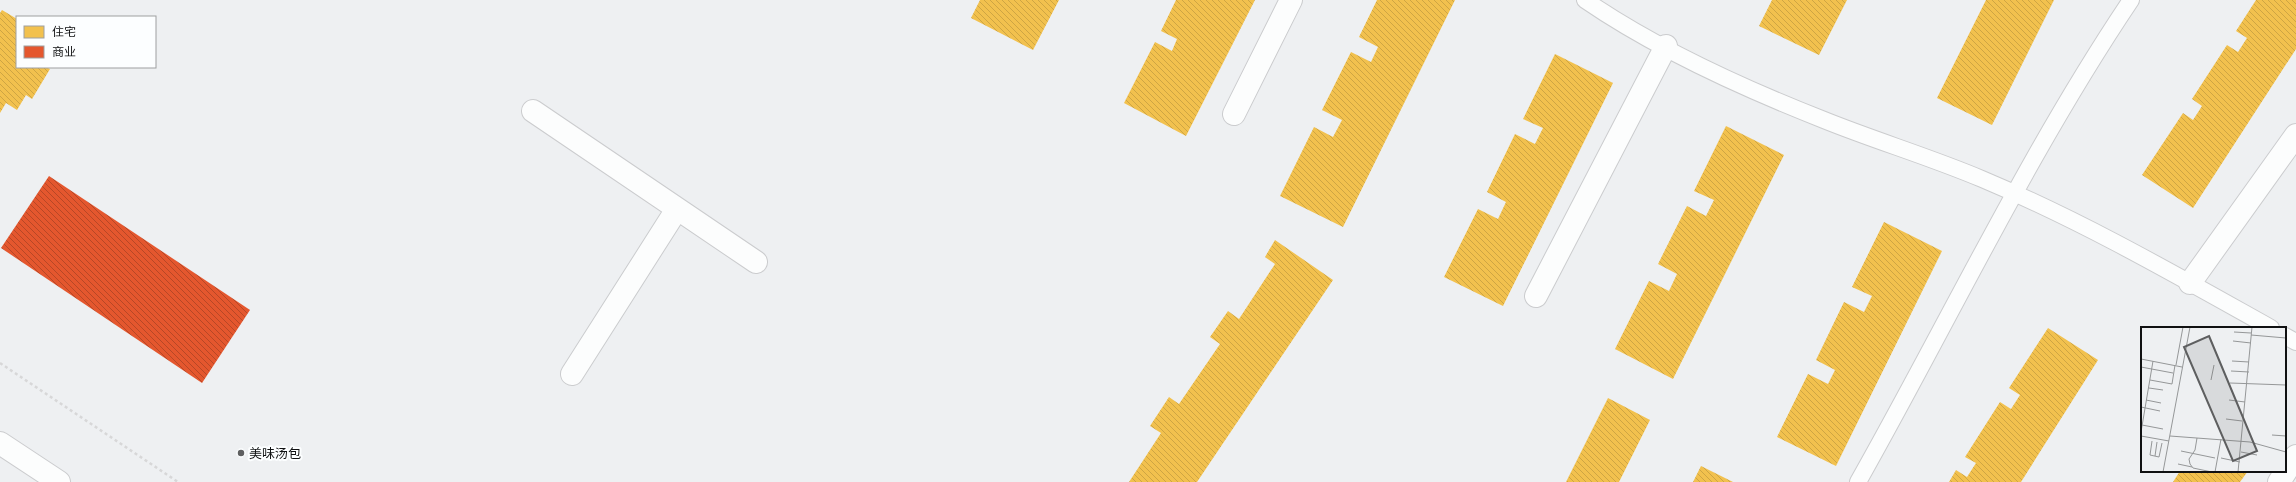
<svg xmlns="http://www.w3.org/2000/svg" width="2296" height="482" font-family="Arial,'Noto Sans SC',sans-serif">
  <defs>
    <pattern id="homes-back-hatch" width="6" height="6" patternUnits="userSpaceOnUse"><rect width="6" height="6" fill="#f2c14e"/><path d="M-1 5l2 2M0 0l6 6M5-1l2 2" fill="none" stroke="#cea543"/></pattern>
    <pattern id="shops-back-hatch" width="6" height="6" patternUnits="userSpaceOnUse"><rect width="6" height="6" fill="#e4572e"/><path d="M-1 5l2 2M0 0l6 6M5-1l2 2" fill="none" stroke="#b74726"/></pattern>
  </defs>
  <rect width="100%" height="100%" fill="#eef0f2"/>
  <!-- homes -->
  <path fill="url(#homes-back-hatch)" d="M980,0H1059L1033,50L971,18Z
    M1176,0H1255L1186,136L1124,103L1155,42L1172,51L1177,39L1161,31Z
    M1377,0H1455L1343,227L1280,196L1314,127L1333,137L1342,120L1322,110L1351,52L1371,62L1378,47L1359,37Z
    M1772,0H1847L1819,55L1759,26Z
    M1986,0H2054L1992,125L1937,98Z
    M2256,0H2296V49L2193,208L2142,175L2183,113L2193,120L2202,106L2192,99L2227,45L2238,52L2247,38L2236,31Z
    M2,10L17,19V67H46L50,69L32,99L26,95L17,110L6,103L0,113V13Z
    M1555,54L1613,83L1503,306L1444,277L1478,209L1498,219L1506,202L1487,192L1515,134L1535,144L1543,128L1523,119Z
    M1726,126L1784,155L1673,379L1615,349L1649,281L1669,291L1677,274L1658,264L1687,206L1706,216L1714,200L1694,191Z
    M1884,222L1942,251L1836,466L1777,437L1808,374L1828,384L1835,370L1816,360L1844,302L1864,312L1872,296L1852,287Z
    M1275,240L1333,280L1197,482H1129L1161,433L1150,426L1169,397L1179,404L1220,344L1210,337L1228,311L1239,319L1275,264L1265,257Z
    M2048,328L2098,360L2021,482H1949L1956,470L1967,477L1976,463L1965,457L2000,402L2011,409L2020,395L2009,388Z
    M1608,398L1650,420L1619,482H1566Z
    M1701,466L1733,482H1693Z
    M2180,471H2248L2240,482H2173Z"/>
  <!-- shops -->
  <path fill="url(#shops-back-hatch)" d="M49,176L250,310L202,383L1,248Z"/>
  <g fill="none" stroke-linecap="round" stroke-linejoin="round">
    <defs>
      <path id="service" d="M1585,0C1655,48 1745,89 1824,120C1876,141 1930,157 1982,179C2082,221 2176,275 2271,328
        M2285,336L2296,342
        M1858,482C1949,321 2028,153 2131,0"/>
      <path id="minor" d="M533,111L756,262
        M1234,114L1291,0
        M2190,283L2296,135
        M1536,296L1666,46
        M572,374L677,209
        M2279,482L2296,456"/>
      <path id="tertiary" d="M0,443L59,482"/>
    </defs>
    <!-- service casing -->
    <use href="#service" stroke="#cbccce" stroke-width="18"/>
    <!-- minor casing -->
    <use href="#minor" stroke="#cbccce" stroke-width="24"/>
    <!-- tertiary casing -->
    <use href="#tertiary" stroke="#cbccce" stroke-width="24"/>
    <!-- path -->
    <path stroke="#d7d7d8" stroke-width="2.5" stroke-dasharray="3 3" stroke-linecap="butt" d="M0,363L178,482"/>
    <!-- service -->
    <use href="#service" stroke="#fcfdfd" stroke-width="16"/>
    <!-- minor -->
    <use href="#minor" stroke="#fcfdfd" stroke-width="22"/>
    <!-- tertiary -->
    <use href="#tertiary" stroke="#fcfdfd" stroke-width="22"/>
  </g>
  <!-- markers -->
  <circle fill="#5e5f60" stroke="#fcfeff" stroke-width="1.5" cx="241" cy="453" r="4"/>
  <g text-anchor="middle" stroke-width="4" stroke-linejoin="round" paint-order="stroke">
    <!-- poi labels -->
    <g font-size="13" fill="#101112" stroke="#fcfeff" text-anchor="start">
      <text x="249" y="458">美味汤包</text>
    </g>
  </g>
  <!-- overview -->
  <g transform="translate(2141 327)">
    <rect width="145" height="145" fill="#eef0f2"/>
    <path fill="none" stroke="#959798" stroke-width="1" d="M93,5L110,6M110,8L145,11M92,14L110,16M0,32L41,40M91,34L108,35M35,38L42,0M0,40L32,46M90,44L108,45M9,53L31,57L34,38M70,53L73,38M89,56L145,58M8,61L22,63M5,73L20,76M88,73L104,75M0,80L19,84M85,92L101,94M1,98L22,102M0,105L12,34M131,108L145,109M0,109L28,114M29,109L109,115L145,125M56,111L54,123L48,132L49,137L52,141L71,145M11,114L9,128L18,130L21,116M40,124L74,131M100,125L116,128M14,129L16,115M80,131L99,135M37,137L51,140M22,145L49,0M74,145L80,112M97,145L111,0"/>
    <path fill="#5e5f60" fill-opacity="0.15" stroke="#5e5f60" stroke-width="2" d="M68,9L116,124L92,134L43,20Z"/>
    <rect width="145" height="145" fill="none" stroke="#101112" stroke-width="2"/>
  </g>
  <!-- legend -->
  <rect x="16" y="16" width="140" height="52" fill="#fcfeff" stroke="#9e9fa0"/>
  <rect x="24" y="26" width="20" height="12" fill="#f2c14e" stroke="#9e9fa0"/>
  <text x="52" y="36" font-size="12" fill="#101112">住宅</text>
  <rect x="24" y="46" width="20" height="12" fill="#e4572e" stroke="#9e9fa0"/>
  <text x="52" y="56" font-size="12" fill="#101112">商业</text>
</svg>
